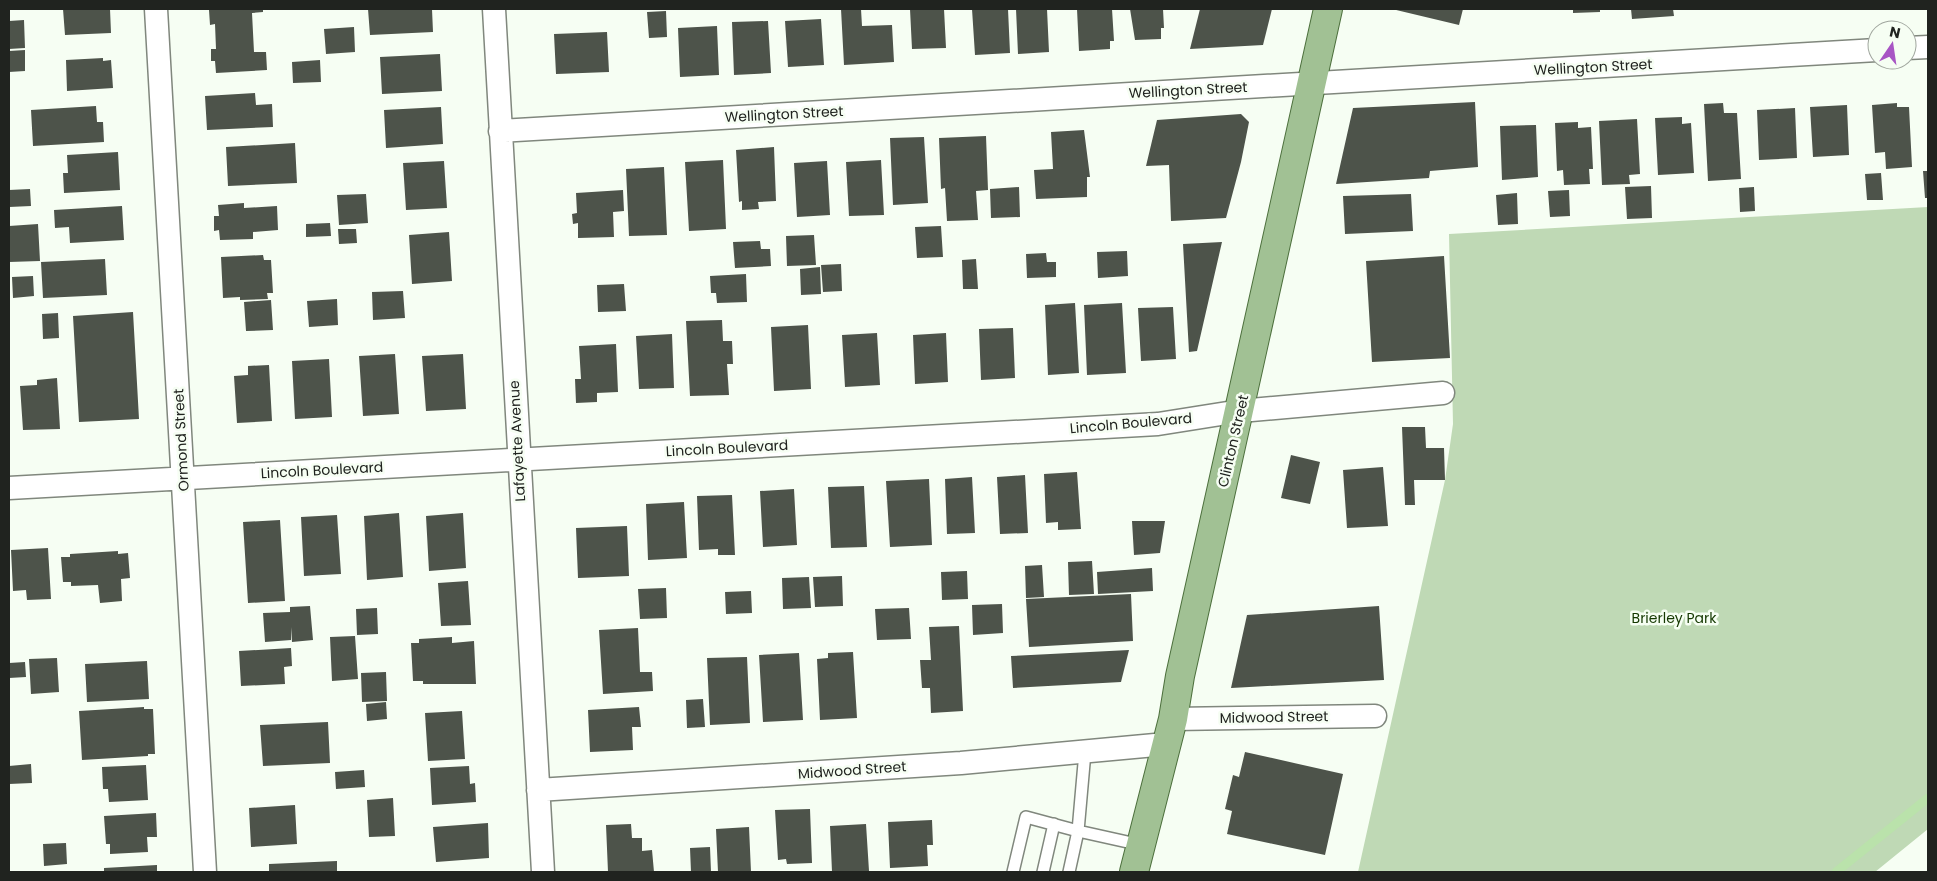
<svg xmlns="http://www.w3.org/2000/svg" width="1937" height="881" font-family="Poppins,sans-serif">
  <rect width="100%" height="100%" fill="#f6fef3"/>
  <!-- green -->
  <path fill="#bfd9b5" d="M1928,207V829L1875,872H1358L1445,480L1453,424L1449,234Z"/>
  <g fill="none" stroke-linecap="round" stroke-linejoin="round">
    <!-- stream -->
    <path stroke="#bae2ab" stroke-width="9" d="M1836,872L1928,798"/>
  </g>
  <!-- building -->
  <path fill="#4d534a" d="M63,9H110L111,33L65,35Z
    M213,9H263V12L252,13L254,52H266L267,70L216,73L215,61H211V49H216L215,24L210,25L209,10Z
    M368,9H432L433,32L370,35Z
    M841,9H861L862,26L892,25L894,62L844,65Z
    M910,9H944L946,48L912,49Z
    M972,9H1008L1010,53L975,55Z
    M1016,9H1047L1049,52L1018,54Z
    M1077,9H1112L1114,41H1110V49L1079,51Z
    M1130,9H1163L1164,28H1161V39L1135,40Z
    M1200,9H1272L1263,45L1190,49Z
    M1392,9H1463L1459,25Z
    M1573,9H1600V12L1573,13Z
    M1631,9H1673L1674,16L1632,19Z
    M666,11L667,37L649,38L647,12Z
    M821,19L824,65L788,67L785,21Z
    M24,20L25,48L9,49V21Z
    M768,21L771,73L734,75L732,22Z
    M717,26L719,75L680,77L678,28Z
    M354,27L355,52L326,54L324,29Z
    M607,32L609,72L556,74L554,34Z
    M25,50V71L9,72V51Z
    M440,54L442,91L382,94L380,57Z
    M103,58V61L111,60L113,88L67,91L66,60Z
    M320,60L321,82L293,83L292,62Z
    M255,93L256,105L272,104L273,127L207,130L205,96Z
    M1475,102L1478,167L1430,171L1429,178L1336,184L1353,108Z
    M1723,103L1724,113H1737L1741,179L1708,181L1704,104Z
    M1897,103V107H1909L1912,167L1886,169L1885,152L1875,153L1872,105Z
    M1847,105L1849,155L1813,157L1810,107Z
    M96,106L97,122H103L104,142L33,146L31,110Z
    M441,107L443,144L386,148L384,110Z
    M1795,108L1797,158L1759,160L1757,110Z
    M1241,114L1249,122L1241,162L1226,218L1171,221L1169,165L1146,166L1157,120Z
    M1682,117V124L1691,123L1694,173L1658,175L1655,118Z
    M1637,119L1640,174L1629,175L1630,184L1602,185L1599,121Z
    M1578,122V128L1591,127L1593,169H1589L1590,184L1564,185L1563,170L1557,171L1555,123Z
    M1536,125L1538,177L1502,180L1500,126Z
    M1084,130L1090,177H1087V197L1036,199L1034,170L1053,169L1051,132Z
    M986,136L988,190L976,191L978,220L947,221L945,188L941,189L939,138Z
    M924,137L928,203L893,205L890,138Z
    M295,143L297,183L228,186L226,147Z
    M774,147L776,201L758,202L759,209L742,210V201L739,202L736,150Z
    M118,152L120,190L64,193L63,173H68L67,155Z
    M723,160L726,229L689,231L685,162Z
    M881,160L884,215L849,216L846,162Z
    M444,161L447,208L406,210L403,163Z
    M827,161L830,215L797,217L794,163Z
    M664,167L667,235L629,236L626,169Z
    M1923,171H1928V198H1925Z
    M1881,173L1883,200H1867L1865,174Z
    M1651,186L1652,218L1627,219L1625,187Z
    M1019,187L1020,217L991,218L990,189Z
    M1754,187L1755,211L1740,212L1739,188Z
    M30,189L31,206L9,207V190Z
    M623,190L624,211L613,212L614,237L578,238V223L573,224L572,214L577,213L576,193Z
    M1569,190L1570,216L1550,217L1548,191Z
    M1517,193L1518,224L1498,225L1496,195Z
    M366,194L368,223L339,225L337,195Z
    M1411,194L1413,231L1345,234L1343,196Z
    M244,203V208L277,206L278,230L253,232V239L220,240L219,230L214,231V216H219L218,205Z
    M122,206L124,240L70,243L69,227L55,228L54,210Z
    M330,223L331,236L306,237V224Z
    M38,224L40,261L9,262V226Z
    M941,226L943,257L917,258L915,227Z
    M338,229H356L357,243L339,244Z
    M449,232L452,281L412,284L409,235Z
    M814,235L816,265L787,266L786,236Z
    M760,241L761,249H770L771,266L735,268L733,242Z
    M1222,242L1197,351L1189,352L1183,244Z
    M1127,251L1128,276L1098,278L1097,252Z
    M1046,253L1047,262H1056V277L1027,278L1026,254Z
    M263,255L264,260H271L273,293H267L268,299L240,300V297L223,298L221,257Z
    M1444,256L1450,358L1372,362L1366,261Z
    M105,259L107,295L43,298L41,262Z
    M976,259L978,289H963L962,260Z
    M841,264L842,291L823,292L821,265Z
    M820,267L821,294L801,295L800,269Z
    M746,274L747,302L717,303L716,293H711L710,276Z
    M33,276L34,296L13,298L12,277Z
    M624,284L626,311L598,312L597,285Z
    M403,291L405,318L373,320L372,292Z
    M337,299L338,325L309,327L307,301Z
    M271,300L273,330L246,331L244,302Z
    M1075,303L1079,373L1048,375L1045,305Z
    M1122,303L1126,373L1087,375L1084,305Z
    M1173,307L1176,359L1141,361L1138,308Z
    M133,312L139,419L79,422L73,316Z
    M58,313L59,338L43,339L42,314Z
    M722,320L723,341H732L733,364H727L729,395L690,396L686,321Z
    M808,325L811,389L774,391L771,327Z
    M1013,328L1015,378L981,380L979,329Z
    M877,333L880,385L845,387L842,335Z
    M946,333L948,382L915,384L913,335Z
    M672,334L674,388L639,389L636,336Z
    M616,344L618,392L597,393V402L576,403L575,379H581L579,346Z
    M395,354L399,414L363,416L359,356Z
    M463,354L466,409L426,411L422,356Z
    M329,359L332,417L295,419L292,361Z
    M269,365L272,421L237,423L234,376L248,375V366Z
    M57,378L60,429L23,430L20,386L37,385V380Z
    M1402,427H1425L1426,448H1444L1445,480H1414L1415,505H1405Z
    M1291,455L1320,462L1310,504L1281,498Z
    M1383,467L1388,526L1347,528L1343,470Z
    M1077,472L1081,529L1058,530V522L1046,523L1044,474Z
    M1025,475L1028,533L1000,534L997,477Z
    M972,477L975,533L947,534L945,479Z
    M929,479L932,545L890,547L886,481Z
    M864,486L867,547L831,548L828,487Z
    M794,489L797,545L763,547L760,491Z
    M732,495L735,555H718V549L699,550L697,496Z
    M684,502L687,558L648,560L646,504Z
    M399,513L403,577L367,580L364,516Z
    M463,513L466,568L429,571L426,516Z
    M337,515L341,574L304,576L301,517Z
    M280,520L285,601L248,603L243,522Z
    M1132,521H1165L1160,553L1134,555Z
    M627,526L629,576L578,578L576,528Z
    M48,548L51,599L27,600L26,590L13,591L11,550Z
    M118,551V554L128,553L130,578L121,579L122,601L100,603L98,585L71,586V582H63L61,557H70V554Z
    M1092,561L1094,594L1069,595L1068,562Z
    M1042,565L1044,597L1026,598L1025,566Z
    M1152,568L1153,591L1098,594L1097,572Z
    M967,571L968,599L942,600L941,572Z
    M842,576L843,606L815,607L813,577Z
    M809,577L811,608L783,609L782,578Z
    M468,581L471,625L441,626L438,583Z
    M666,588L667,618L640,619L638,589Z
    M751,591L752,613L726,614L725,592Z
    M1131,594L1133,641L1029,647L1026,599Z
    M1002,604L1003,633L973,635L972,605Z
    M310,606L313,640L292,642L291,627V640L265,642L263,613L290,612V607Z
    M1379,606L1384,680L1231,688L1247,615Z
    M377,608L378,634L357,635L356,609Z
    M909,608L911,639L877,640L875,609Z
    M959,626L963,711L931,713L930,688H922L920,660H931L929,627Z
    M638,628L640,672H652L653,691L603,694L599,630Z
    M355,636L358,679L332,681L330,637Z
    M452,637V643L474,641L476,684H423V681H413L411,643H419V639Z
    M291,648L292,666L284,667L285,684L241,686L239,651Z
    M1129,650L1121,682L1013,688L1011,656Z
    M853,652L857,718L820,720L817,659L828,658V653Z
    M799,653L803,720L763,722L759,655Z
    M747,657L750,723L710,725L707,658Z
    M57,658L59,692L31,694L29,659Z
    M147,661L149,699L87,702L85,664Z
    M25,662L26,677L9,678V663Z
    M386,672L387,701L362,702L361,673Z
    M703,699L705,727L687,728L686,700Z
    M386,702L387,719L367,721L366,704Z
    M144,707V709H153L155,754H148V756L82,760L79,711Z
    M639,707L641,727H632L633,750L590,752L588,710Z
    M462,711L465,759L428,761L425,713Z
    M328,722L330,763L263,766L260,725Z
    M1245,752L1343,774L1325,855L1227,834L1232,811L1225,809L1233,775L1239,777Z
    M31,764L32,783L9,784V766Z
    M146,765L148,800L109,802L108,789H103L102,767Z
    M469,766L470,784L475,783L476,802L432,805L430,768Z
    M364,770L365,787L336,789L335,772Z
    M393,798L395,836L369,837L367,800Z
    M295,805L297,844L251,847L249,808Z
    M810,809L812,863L787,864L786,859L778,860L775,810Z
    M156,813L157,837H147L148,852L110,854V844H106L104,816Z
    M932,820L933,845H927L928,866L890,868L888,822Z
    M488,823L489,858L436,862L433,827Z
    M631,824L632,838H642V851L652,850L654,872H608L606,825Z
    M866,824L869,871L832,872L830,826Z
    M749,827L751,872H718L716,829Z
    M66,843L67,864L44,866L43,844Z
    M710,847L711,872H691L690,848Z
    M337,861V872H269V864Z
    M157,865V872H104V868Z"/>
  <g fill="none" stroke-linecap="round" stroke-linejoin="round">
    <defs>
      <path id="lane" d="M1013,872L1026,817L1078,831L1141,845
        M1043,872L1054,824
        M1069,872L1078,831L1085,752"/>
      <path id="street" d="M156,9L205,872
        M494,9L543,872
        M1907,48L1928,47
        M500,131L1877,50
        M9,488L1158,424L1240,411L1443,393
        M1173,719L1375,716
        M538,790L961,763L1166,744"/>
      <path id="primary" d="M1134,872L1173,719L1180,676L1328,9"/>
    </defs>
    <!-- lane casing -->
    <use href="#lane" stroke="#80877d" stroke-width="14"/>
    <!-- street casing -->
    <use href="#street" stroke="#80877d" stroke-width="25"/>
    <!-- primary casing -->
    <use href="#primary" stroke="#4c6f3c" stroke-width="30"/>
    <!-- lane -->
    <use href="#lane" stroke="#fff" stroke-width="11"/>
    <!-- street -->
    <use href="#street" stroke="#fff" stroke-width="22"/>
    <!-- primary -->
    <use href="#primary" stroke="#a1c194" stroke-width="28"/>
  </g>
  <g text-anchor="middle" stroke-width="5" stroke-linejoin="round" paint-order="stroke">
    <!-- street labels -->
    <g font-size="14" fill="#20231f" stroke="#f6fef3">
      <text transform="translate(1593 67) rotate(-3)" y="5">Wellington Street</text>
      <text transform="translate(1188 90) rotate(-3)" y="5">Wellington Street</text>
      <text transform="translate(784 114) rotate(-3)" y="5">Wellington Street</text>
      <text transform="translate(1131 423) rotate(-5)" y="5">Lincoln Boulevard</text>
      <text transform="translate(181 440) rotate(-93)" y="5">Ormond Street</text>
      <text transform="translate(517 441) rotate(-93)" y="5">Lafayette Avenue</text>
      <text transform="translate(1233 441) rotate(-77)" y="5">Clinton Street</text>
      <text transform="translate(727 448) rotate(-3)" y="5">Lincoln Boulevard</text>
      <text transform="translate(322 470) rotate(-3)" y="5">Lincoln Boulevard</text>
      <text transform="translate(1274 717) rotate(-1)" y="5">Midwood Street</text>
      <text transform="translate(852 770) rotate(-4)" y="5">Midwood Street</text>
    </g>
    <!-- park labels -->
    <g font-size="14" fill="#143800" stroke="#f6fef3">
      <text x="1674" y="623">Brierley Park</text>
    </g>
  </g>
  <!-- border -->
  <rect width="1937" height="881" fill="none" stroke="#20231f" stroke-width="20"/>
  <!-- north arrow -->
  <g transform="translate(1892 45) rotate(13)"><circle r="24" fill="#f6fef3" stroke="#a0a69e"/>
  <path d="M0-4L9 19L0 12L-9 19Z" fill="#a855c4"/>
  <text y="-8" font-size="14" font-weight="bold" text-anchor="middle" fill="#20231f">N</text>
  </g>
</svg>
